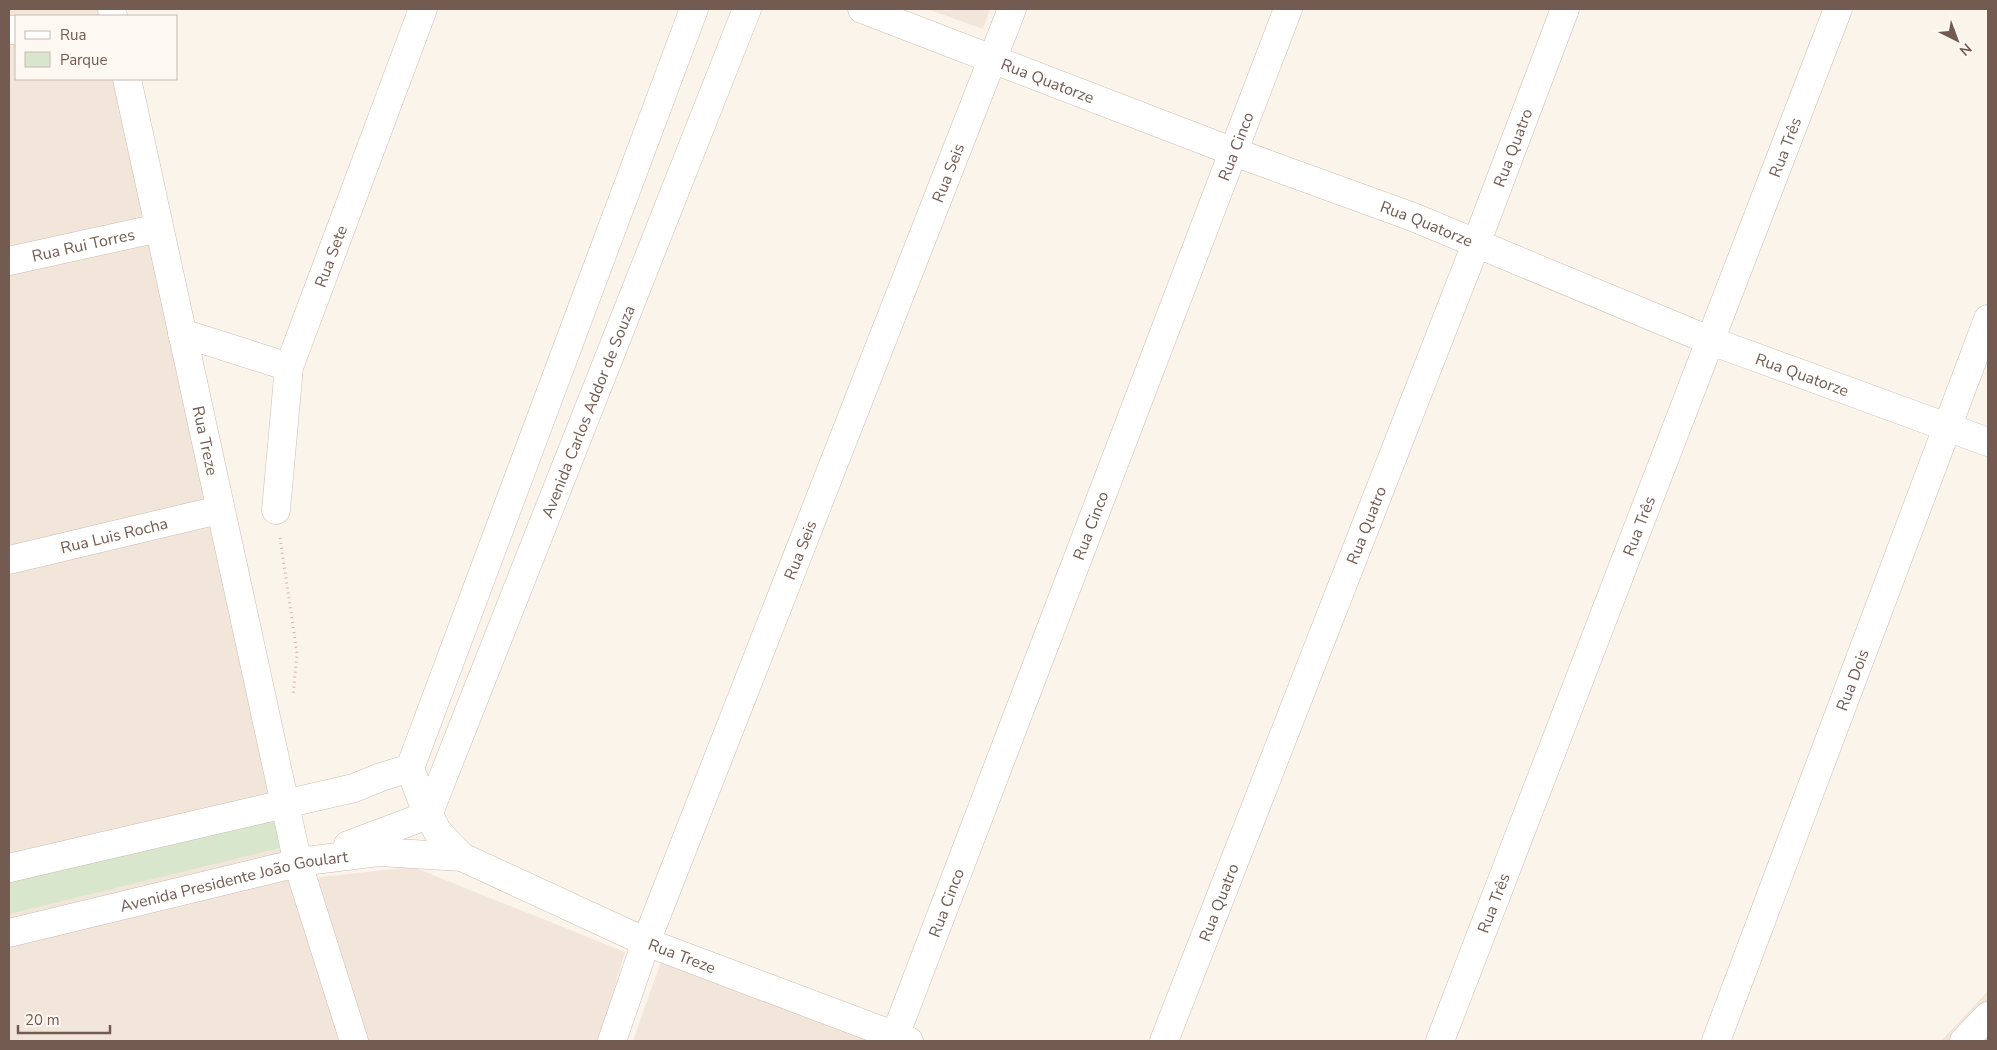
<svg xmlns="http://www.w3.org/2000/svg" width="1997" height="1050" font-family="'Nunito Sans',sans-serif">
  <rect width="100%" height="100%" fill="#fbf4eb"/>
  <!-- residential -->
  <path fill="#f2e5da" d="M9,9H99L101,16H16V79H116L350,1041H9Z
    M927,9H990L983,29Z
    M413,867L625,952L599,1041H361L312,878Z
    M662,959L868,1041H633Z
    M1988,991V1041H1941Z"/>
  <!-- green -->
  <path fill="#d8e7cb" d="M272,811L280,848L9,914V874Z"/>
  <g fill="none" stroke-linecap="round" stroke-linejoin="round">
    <defs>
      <g id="minor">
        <path d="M112,9L113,16"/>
        <path id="s1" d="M862,9L1234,152L1413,217L1711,341L1988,442"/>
        <path d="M9,30H16"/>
        <path id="s2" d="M127,79L298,864L354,1041"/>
        <path id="s3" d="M9,261L159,228"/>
        <path d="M182,333L289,367"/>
        <path id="s4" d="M276,510L289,367L423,9"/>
        <path id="s5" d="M9,560L219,510"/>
        <path id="s6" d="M612,1041L646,942L1012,9"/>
        <path id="s7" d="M893,1041L1288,9"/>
        <path id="s8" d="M1164,1041L1476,244L1565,9"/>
        <path id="s9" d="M1716,1041L1988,319"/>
        <path d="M1964,1041L1988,1016"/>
      </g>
      <g id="tertiary">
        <path d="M410,768L694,9"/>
        <path id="s10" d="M410,768L421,798L437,831L462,857L646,942L909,1041"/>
        <path id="s11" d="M428,815L747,9"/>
        <path d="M348,845L428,815"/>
        <path d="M9,868L354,788L381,777L410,768"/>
        <path id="s12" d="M9,933L306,861L379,852L462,857"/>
        <path id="s13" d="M1440,1041L1838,9"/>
      </g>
    </defs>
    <!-- minor casing -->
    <use href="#minor" stroke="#ccbcb2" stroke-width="29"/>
    <!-- tertiary casing -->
    <use href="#tertiary" stroke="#ccbcb2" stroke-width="29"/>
    <!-- path -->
    <path stroke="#d2b6a9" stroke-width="3" stroke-dasharray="1 4" stroke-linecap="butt" d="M280,538L297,653L293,696"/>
    <!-- minor -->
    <use href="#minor" stroke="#fff" stroke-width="28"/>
    <!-- tertiary -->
    <use href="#tertiary" stroke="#fff" stroke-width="28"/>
  </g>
  <g text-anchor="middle" stroke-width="4" stroke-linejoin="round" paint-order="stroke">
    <!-- street labels -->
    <g font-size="16" fill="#735b51" stroke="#fdf8f2">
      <text dy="6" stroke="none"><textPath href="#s1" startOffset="199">Rua Quatorze</textPath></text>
      <text dy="6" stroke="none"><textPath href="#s7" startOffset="958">Rua Cinco</textPath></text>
      <text dy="6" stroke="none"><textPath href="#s13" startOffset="958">Rua Três</textPath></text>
      <text dy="6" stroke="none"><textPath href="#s8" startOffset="959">Rua Quatro</textPath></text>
      <text dy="6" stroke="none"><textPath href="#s6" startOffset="931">Rua Seis</textPath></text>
      <text dy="6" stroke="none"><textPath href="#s1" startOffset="604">Rua Quatorze</textPath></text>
      <text dy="6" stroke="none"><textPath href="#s3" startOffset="76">Rua Rui Torres</textPath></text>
      <text dy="6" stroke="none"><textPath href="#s4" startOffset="262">Rua Sete</textPath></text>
      <text dy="6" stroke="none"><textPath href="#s1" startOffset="1009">Rua Quatorze</textPath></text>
      <text dy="6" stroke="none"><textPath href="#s11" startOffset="434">Avenida Carlos Addor de Souza</textPath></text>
      <text dy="6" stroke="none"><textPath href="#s2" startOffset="370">Rua Treze</textPath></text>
      <text dy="6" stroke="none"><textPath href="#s7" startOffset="552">Rua Cinco</textPath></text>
      <text dy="6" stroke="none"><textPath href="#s13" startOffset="552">Rua Três</textPath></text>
      <text dy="6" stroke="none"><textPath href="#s8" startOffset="554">Rua Quatro</textPath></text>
      <text dy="6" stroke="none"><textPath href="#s5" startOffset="108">Rua Luis Rocha</textPath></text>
      <text dy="6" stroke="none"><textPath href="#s6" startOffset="526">Rua Seis</textPath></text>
      <text dy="6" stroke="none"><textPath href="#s9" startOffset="386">Rua Dois</textPath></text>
      <text dy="6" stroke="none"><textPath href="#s12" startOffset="231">Avenida Presidente João Goulart</textPath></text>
      <text dy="6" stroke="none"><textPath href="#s7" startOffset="148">Rua Cinco</textPath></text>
      <text dy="6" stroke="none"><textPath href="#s8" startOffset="149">Rua Quatro</textPath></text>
      <text dy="6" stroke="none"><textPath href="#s13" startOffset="148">Rua Três</textPath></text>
      <text dy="6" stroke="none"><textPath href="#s10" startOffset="346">Rua Treze</textPath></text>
    </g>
  </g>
  <!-- border -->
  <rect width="1997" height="1050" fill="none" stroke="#735b51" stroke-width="20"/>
  <!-- legend -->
  <rect x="15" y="15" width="162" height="65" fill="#fdf8f2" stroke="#c6b9b2"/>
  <rect x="25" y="31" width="25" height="8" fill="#ffffff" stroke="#c6b9b2"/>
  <text x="60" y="40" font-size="15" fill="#735b51">Rua</text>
  <rect x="25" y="52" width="25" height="15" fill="#d8e7cb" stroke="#c6b9b2"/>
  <text x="60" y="65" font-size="15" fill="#735b51">Parque</text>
  <!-- north arrow -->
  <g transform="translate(1957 40) rotate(138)" stroke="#fdf8f2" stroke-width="4" paint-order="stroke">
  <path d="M0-4L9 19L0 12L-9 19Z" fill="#735b51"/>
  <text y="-8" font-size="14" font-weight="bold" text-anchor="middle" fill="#735b51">N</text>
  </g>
  <!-- scale -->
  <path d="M18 1025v8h92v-8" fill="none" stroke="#735b51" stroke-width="2.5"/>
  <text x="25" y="1025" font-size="15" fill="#735b51" stroke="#fdf8f2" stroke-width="4" paint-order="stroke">20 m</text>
</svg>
